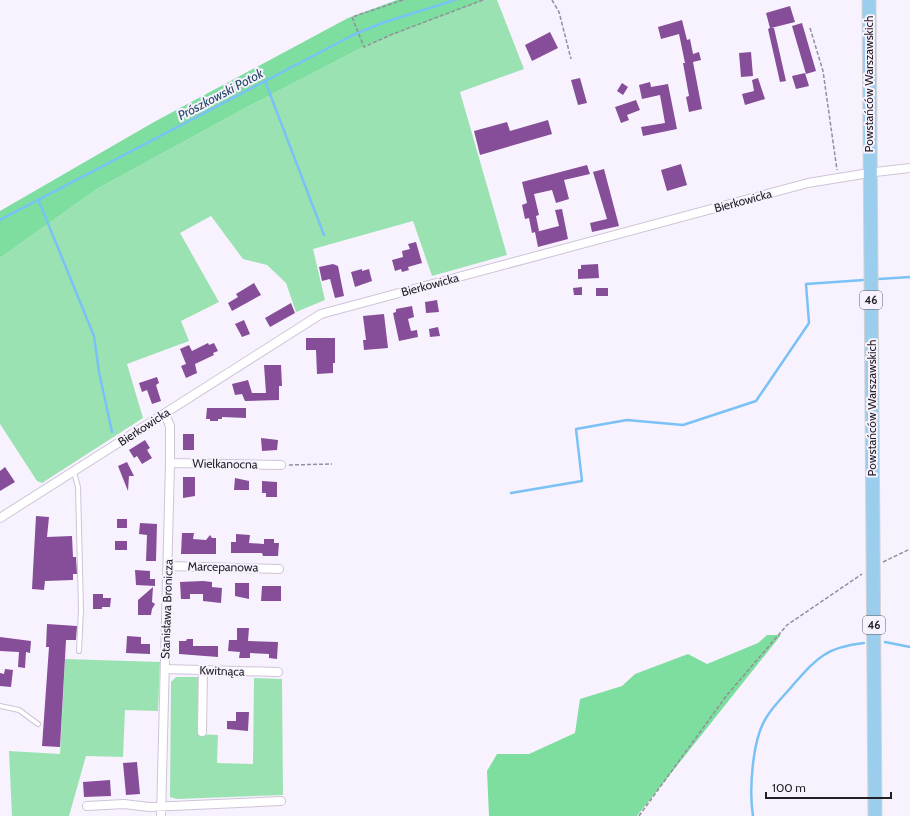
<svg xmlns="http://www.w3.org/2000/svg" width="910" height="816" font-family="Cabin,sans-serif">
  <rect width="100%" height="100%" fill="#f8f2fe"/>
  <!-- green -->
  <path fill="#9be2b2" d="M486,0H497L524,69L460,92L507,255L432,276L413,221L313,249L325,300L296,312L286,283L267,265L243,259L211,216L180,233L219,302L181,321L189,341L127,364L143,418L42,483L37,481L0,424V258L97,189L251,105L367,45L396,33Z
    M65,659L160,662L158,711L125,710L123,757L86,756L69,816H12L9,751L60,754Z
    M176,677H199L198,734L218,735L217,763L253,764L254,678L282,679L283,795L177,799L170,797L171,682Z"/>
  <!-- forest -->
  <path fill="#7dde9f" d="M397,0H486L397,33L367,45L251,105L97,189L0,258V211L154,122L348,18Z
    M767,635H781L637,816H489L487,771L497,754H529L575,733L580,699L622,686L635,674L688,654L707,664L758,643Z"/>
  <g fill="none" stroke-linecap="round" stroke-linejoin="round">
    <!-- stream -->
    <path stroke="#7ac2f5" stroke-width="2.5" d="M265,81L324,235
      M38,199L94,336L99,372L112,432
      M0,220L353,35L382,23L455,0
      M879,279L910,277
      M511,493L582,481L576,429L627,420L683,425L756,401L809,323L806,284L864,280
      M885,642L910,647
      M753,816C749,791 752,740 766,718C773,706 784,696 793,685C817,658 826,647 864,643"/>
  </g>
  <!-- building -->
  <path fill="#864d98" d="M790,6L795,22L771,28H774L786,81L780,82L768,29L770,28L766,13Z
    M682,20L687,40L690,39L693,54L699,52L701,60L693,62L702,109L689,112L686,97L689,96L683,63H685L679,34L661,39L658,27Z
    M802,23L816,71L806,74L792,26Z
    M550,32L558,48L532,61L525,45Z
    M751,52L753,76L741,77L739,53Z
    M805,73L809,86L796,89L792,76Z
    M580,78L587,103L578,105L571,80Z
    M758,78L765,99L745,105L742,94L754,91L752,80Z
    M650,82L651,87L668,84L677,129L643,136L641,127L665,123L660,95L642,99L639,85Z
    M622,83L628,87L623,95L617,91Z
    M636,100L640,110L627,115L629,120L621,123L615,107Z
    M548,120L552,134L480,155L474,131L507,122L510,131Z
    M681,164L687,185L667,191L661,170Z
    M587,165L590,174L564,180L569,199L556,203L552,190L534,194L539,215L536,216L539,231L536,232L559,226L555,210L562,209L568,239L538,247L535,232L532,233L529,218L525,219L522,205L527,203L522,182Z
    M604,169L619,226L592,232L590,223L607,219L593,172Z
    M416,242L422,263L408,267L409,270L402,272L401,269L395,271L392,260L403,257L402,251L410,249L408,244Z
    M333,264L338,266L344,296L335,298L330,279L322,281L319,267Z
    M598,264L599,278L578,279V269H581V265Z
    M362,269V271L369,269L372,281L355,287L351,272Z
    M254,283L261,295L232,311L228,303L238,297L236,294Z
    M582,287V295H574L573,288Z
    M596,288H608V296H596Z
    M437,300L439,312L426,313L425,302Z
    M291,303L295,313L270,327L265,318Z
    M412,306L414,317L408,319L411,331L417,330L418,337L399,341L393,313L396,312V309Z
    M384,314L388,348L364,350L363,340H366L363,316Z
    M244,320L250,334L242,337L235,324Z
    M438,327L440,336L430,337L429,329Z
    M306,338H335V363H333V373L317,374L316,350H306Z
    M208,343L209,345L214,343L218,351L213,353L214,355L195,364L197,373L186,378L181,366L186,364L180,349L189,345L192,351Z
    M264,365H281L282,386H279V400L245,401L242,394L235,395L232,384L248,380L252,393H266Z
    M157,377L159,383L156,385L161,401L152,404L147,390L142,392L139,383Z
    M207,408H246V418L222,417V419H218V421H210V419H206Z
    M183,434H194V450H183Z
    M261,438L278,440L277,450L262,451Z
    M145,440L150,448L147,450L152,458L142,464L137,456L134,458L129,450Z
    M127,462L134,476H129L128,491L118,466Z
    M5,467L15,482L0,491V471Z
    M183,477H195V496L183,498Z
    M235,478L249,481V490H234Z
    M262,481L277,482V497H266V493H262Z
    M36,516L49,517L47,537L72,536L73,557H76L77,574H73V580L45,581L44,590L32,589Z
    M117,519H127V528H117Z
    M140,523L157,524L156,561H146L147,535L139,534Z
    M182,533H194L193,539L206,540L210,535L212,538H216V554H181Z
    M236,534L250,535L249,543L264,544V539H274V543H279L278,556H263L262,553H231V542H236Z
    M115,541H127V550H115Z
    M135,570L150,571V579H155V586L136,585Z
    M203,581L212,582V587L222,588L221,603L203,601V594H190V599H181L180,582Z
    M235,583H249V599L235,596Z
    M262,586H281V601H261Z
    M153,587L152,602L155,604L152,609L151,615H138V600Z
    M93,594H103V598H111L110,607H102V609H93Z
    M47,624L77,626L76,640H66L60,747L42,746L49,647H46Z
    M237,628H249L248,641L278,642L277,659L269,658V654L250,653V658H239L240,652L228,651L229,640H237Z
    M127,636L141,637V644H150V654L126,653Z
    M0,637L31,641L30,653L26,652L25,668L18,667L19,652L0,651Z
    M187,639H193V646H218V657L179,654V641H186Z
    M5,669L13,670L11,687L0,686V673L4,674Z
    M236,712H249L248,731L227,729V721H236Z
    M137,762L140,794L126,795L123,763Z
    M110,780L111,796L84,797L83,782Z"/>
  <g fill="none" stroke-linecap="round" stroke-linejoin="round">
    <defs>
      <path id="lane" d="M74,472L78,487L81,610L79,651
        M0,706L19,710L38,724"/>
      <path id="street" d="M170,463L281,465
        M0,518L321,314L808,183L875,172L910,168
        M168,566L279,569
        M165,669L278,672
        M202,732L203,670
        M87,806L124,804L149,807L281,801
        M161,816L170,463V426L165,414"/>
      <path id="primary" d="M869,0L875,816"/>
    </defs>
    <!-- lane casing -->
    <use href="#lane" stroke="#cec4d7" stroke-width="6"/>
    <!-- street casing -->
    <use href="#street" stroke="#cec4d7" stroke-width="10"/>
    <!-- primary casing -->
    <use href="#primary" stroke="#d3d2d4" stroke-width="15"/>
    <!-- path -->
    <path stroke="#948f99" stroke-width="1.5" stroke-dasharray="4 2" stroke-linecap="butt" d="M403,0L352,17L364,47L393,34L483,0
      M552,0L559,12L571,59
      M810,28L823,71L837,170
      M289,465L332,464
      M883,562L910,549
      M639,816L727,695L787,625L862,574"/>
    <!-- lane -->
    <use href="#lane" stroke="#fff" stroke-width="4"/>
    <!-- street -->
    <use href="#street" stroke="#fff" stroke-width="8"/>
    <!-- primary -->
    <use href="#primary" stroke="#9bceec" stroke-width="13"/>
  </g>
  <g text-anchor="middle" stroke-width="4" stroke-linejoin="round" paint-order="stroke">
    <!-- shield labels -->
    <g fill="#f8f2fe" stroke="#625e67" stroke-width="1">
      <rect x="860" y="291" width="22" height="18" rx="3"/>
      <rect x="863" y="616" width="22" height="18" rx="3"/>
    </g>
    <g font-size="11" font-weight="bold" fill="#221f26">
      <text x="871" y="304">46</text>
      <text x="874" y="629">46</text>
    </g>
    <!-- street labels -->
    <g font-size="12" fill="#221f26" stroke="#f8f2fe">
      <text transform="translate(869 84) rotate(-90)" y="4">Powstańców Warszawskich</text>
      <text transform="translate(743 201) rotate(-15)" y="4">Bierkowicka</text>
      <text transform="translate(430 285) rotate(-15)" y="4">Bierkowicka</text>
      <text transform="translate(872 408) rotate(-90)" y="4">Powstańców Warszawskich</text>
      <text transform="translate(144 427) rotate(-33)" y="4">Bierkowicka</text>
      <text transform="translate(225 464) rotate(1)" y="4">Wielkanocna</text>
      <text transform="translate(223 567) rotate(1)" y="4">Marcepanowa</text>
      <text transform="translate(167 609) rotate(-88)" y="4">Stanisława Bronicza</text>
      <text transform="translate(222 671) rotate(2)" y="4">Kwitnąca</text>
    </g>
    <!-- water labels -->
    <g font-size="13" font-style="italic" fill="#244b66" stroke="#f8f2fe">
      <text transform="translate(220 94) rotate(-28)" y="5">Prószkowski Potok</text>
    </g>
  </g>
  <!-- scale -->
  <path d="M766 792v6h125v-6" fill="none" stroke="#221f26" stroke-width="2"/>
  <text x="772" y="792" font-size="12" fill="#221f26" stroke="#f8f2fe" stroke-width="3" paint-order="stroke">100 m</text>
</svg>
